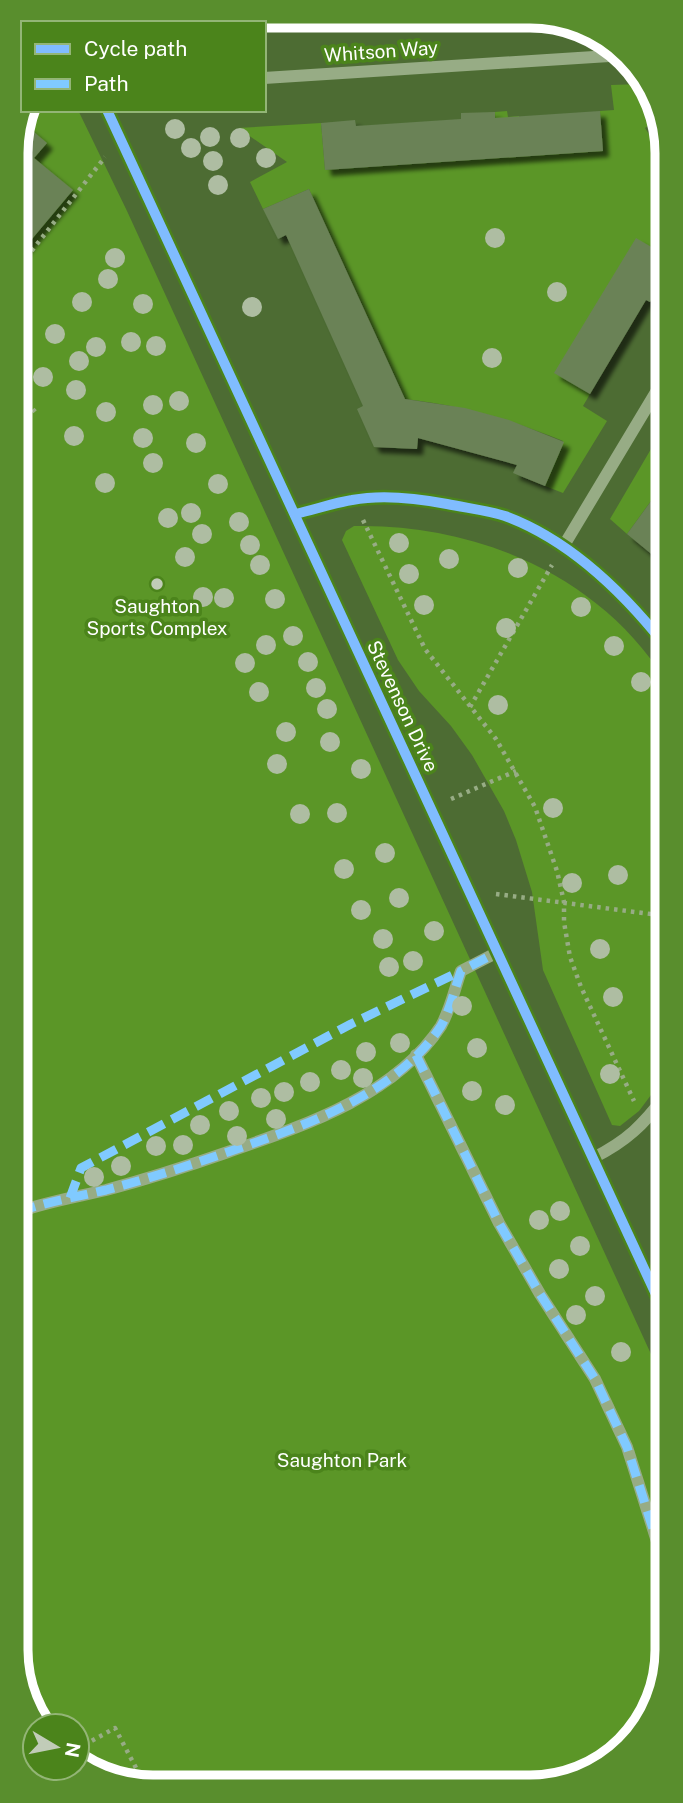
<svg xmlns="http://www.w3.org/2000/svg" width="683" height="1803" font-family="'Public Sans',sans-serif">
  <defs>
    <filter id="shadow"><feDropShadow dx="6" dy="6" stdDeviation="2" flood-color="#0009"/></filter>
  </defs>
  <rect width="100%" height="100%" fill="#4d6c33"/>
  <!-- green -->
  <path fill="#5b9627" d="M173,16H234L235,23H176Z
    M642,84L660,118L645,128L665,160V255L555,373L590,394L583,406L607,421L563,493L545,486L563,441C512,420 461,405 405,399L309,189L263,209L250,182L287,162L238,128L321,123L325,170L497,158L495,112L507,111L508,117L519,116L521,155L603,150L600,111L614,110L611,85Z
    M25,110H78L127,211L667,1389V1658L633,1740L557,1785H126L77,1758V1726H45L18,1677L16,144Z
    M651,449L665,457V501L656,494L627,534L610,519Z
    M354,526C474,523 600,575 665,680L666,1075L639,1111L620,1126L612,1125L543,970L532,892L516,840L504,811L472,755L451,726L419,691L398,660L342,540L346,531Z"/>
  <!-- building -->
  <path fill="#6a8256" filter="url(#shadow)" d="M600,111L603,151L325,170L321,123L355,120L356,126L461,119V113L495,112V118Z
    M22,122L47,143L34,158L73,190L16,258V144Z
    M309,189L405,399L465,408L509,420L564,442L545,486L513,473L517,465L418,438L417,449L374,447L357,409L363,406L286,235L278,239L263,209Z
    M636,238L665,255V277L650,302L646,300L590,394L554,373Z
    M665,482V544L655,557L627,534Z"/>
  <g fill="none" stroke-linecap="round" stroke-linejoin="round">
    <!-- path -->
    <path stroke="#97ac85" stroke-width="4.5" stroke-dasharray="3.5 5" stroke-linecap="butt" d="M16,271L105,157
      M16,390L37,414
      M363,520L425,649L496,739L535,807L557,871L564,902V922L570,957L581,987L634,1101
      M470,707L552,565
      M451,799L516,771
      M496,894L666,916
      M77,1749L115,1728L145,1785"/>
    <!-- minor -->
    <path stroke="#97ac85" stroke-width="12" d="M264,78L625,55
      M107,110L666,1316
      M295,514C314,510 333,503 352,500C383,494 416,498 447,504C466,508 486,510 505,516C570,540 623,592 665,645
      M563,547L665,377
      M416,1055L499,1223L540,1294L595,1379L627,1447L667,1573
      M593,1158C627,1141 643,1125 666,1095
      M18,1212C46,1202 76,1197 106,1190C147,1179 188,1166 228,1152C303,1126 395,1096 441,1026C450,1010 455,988 461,971L498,952"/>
    <!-- quiet -->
    <path stroke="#80caff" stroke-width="9" stroke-dasharray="18 9" stroke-linecap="butt" d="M416,1055L499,1223L540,1294L595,1379L627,1447L667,1573
      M70,1198L81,1168L351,1024L461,971
      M18,1212C46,1202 76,1197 106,1190C147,1179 188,1166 228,1152C303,1126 395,1096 441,1026C450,1010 455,988 461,971L498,952"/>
    <defs>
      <path id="cycleway" d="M107,110L666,1316
        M295,514C314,510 333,503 352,500C383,494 416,498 447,504C466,508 486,510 505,516C570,540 623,592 665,645"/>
    </defs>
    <!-- cycleway casing -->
    <use href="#cycleway" stroke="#4b841b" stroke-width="15"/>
    <!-- cycleway -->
    <use href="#cycleway" stroke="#80bcff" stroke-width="10"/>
  </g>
  <!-- trees -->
  <g fill="#aebda2">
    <circle cx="175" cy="129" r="10"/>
    <circle cx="210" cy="137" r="10"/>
    <circle cx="240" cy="138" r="10"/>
    <circle cx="191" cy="148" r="10"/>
    <circle cx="266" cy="158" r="10"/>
    <circle cx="213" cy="161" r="10"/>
    <circle cx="218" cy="185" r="10"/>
    <circle cx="495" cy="238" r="10"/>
    <circle cx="115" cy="258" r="10"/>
    <circle cx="108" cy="279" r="10"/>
    <circle cx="557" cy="292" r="10"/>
    <circle cx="82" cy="302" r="10"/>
    <circle cx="143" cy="304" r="10"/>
    <circle cx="252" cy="307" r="10"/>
    <circle cx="55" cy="334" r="10"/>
    <circle cx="131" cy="342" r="10"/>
    <circle cx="156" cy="346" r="10"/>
    <circle cx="96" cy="347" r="10"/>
    <circle cx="492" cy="358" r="10"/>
    <circle cx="79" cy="361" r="10"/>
    <circle cx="43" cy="377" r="10"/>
    <circle cx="76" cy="390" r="10"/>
    <circle cx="179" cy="401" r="10"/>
    <circle cx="153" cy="405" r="10"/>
    <circle cx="106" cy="412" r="10"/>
    <circle cx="74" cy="436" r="10"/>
    <circle cx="143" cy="438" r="10"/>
    <circle cx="196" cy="443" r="10"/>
    <circle cx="153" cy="463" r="10"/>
    <circle cx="105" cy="483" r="10"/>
    <circle cx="218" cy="484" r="10"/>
    <circle cx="191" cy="513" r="10"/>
    <circle cx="168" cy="518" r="10"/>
    <circle cx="239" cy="522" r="10"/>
    <circle cx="202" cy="534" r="10"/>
    <circle cx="399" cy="543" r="10"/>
    <circle cx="250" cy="545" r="10"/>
    <circle cx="185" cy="557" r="10"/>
    <circle cx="449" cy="559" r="10"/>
    <circle cx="260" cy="565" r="10"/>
    <circle cx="518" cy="568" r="10"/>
    <circle cx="409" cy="574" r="10"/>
    <circle cx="203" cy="597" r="10"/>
    <circle cx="224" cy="598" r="10"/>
    <circle cx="275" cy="599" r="10"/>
    <circle cx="424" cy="605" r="10"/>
    <circle cx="581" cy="607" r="10"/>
    <circle cx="506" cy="628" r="10"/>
    <circle cx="293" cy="636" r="10"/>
    <circle cx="266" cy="645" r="10"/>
    <circle cx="614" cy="646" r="10"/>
    <circle cx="308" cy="662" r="10"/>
    <circle cx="245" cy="663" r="10"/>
    <circle cx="641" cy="682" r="10"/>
    <circle cx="316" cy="688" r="10"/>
    <circle cx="259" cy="692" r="10"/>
    <circle cx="498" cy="705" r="10"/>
    <circle cx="327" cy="709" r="10"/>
    <circle cx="286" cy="732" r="10"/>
    <circle cx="330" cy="742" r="10"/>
    <circle cx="277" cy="764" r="10"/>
    <circle cx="361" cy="769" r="10"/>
    <circle cx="553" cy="808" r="10"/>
    <circle cx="337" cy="813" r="10"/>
    <circle cx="300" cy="814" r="10"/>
    <circle cx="385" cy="853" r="10"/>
    <circle cx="344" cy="869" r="10"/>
    <circle cx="618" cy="875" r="10"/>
    <circle cx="572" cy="883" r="10"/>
    <circle cx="399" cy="898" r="10"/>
    <circle cx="361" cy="910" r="10"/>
    <circle cx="434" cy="931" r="10"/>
    <circle cx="383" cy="939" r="10"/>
    <circle cx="600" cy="949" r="10"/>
    <circle cx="413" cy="961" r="10"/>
    <circle cx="389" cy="967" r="10"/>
    <circle cx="613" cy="997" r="10"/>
    <circle cx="462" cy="1006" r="10"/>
    <circle cx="400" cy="1043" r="10"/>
    <circle cx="477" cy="1048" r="10"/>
    <circle cx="366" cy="1052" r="10"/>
    <circle cx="341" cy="1070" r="10"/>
    <circle cx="610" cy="1074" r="10"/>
    <circle cx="363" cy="1078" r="10"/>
    <circle cx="310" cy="1082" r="10"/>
    <circle cx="472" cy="1091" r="10"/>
    <circle cx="284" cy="1092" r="10"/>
    <circle cx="261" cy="1098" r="10"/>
    <circle cx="505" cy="1105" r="10"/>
    <circle cx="229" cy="1111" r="10"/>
    <circle cx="276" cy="1119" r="10"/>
    <circle cx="200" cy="1125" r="10"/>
    <circle cx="237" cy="1136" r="10"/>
    <circle cx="183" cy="1145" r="10"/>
    <circle cx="156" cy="1146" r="10"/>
    <circle cx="121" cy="1166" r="10"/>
    <circle cx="94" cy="1177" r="10"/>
    <circle cx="560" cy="1211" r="10"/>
    <circle cx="539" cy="1220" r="10"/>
    <circle cx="580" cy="1246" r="10"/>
    <circle cx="559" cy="1269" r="10"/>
    <circle cx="595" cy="1296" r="10"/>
    <circle cx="576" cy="1315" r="10"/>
    <circle cx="621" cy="1352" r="10"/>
  </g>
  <!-- markers -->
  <circle fill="#c1ccb8" stroke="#4b841b" stroke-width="2.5" cx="157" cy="584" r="7"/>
  <g text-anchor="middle" stroke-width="7" stroke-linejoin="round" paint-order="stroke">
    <!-- street labels -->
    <g font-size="19" fill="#fff" stroke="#4b841b">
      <text transform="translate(381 51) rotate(-4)" y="7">Whitson Way</text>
      <text transform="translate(403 706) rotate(65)" y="7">Stevenson Drive</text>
    </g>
    <!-- poi labels -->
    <g font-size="19" fill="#fff" stroke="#4b841b">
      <text x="157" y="613">Saughton<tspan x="157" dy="22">Sports Complex</tspan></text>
    </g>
    <!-- park labels -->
    <g font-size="19" fill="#fdfffc" stroke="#4b841b">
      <text x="342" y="1467">Saughton Park</text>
    </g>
  </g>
  <!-- crop -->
  <path d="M0 0H683V1803H0ZM153 28H530A125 125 0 0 1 655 153V1650A125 125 0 0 1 530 1775H153A125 125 0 0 1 28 1650V153A125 125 0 0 1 153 28Z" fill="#598e2d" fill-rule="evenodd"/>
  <path fill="none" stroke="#fff" stroke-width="9" d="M153 28H530A125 125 0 0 1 655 153V1650A125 125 0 0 1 530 1775H153A125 125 0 0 1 28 1650V153A125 125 0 0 1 153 28Z"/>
  <!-- legend -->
  <rect x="21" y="21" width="245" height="91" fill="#4b841b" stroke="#93b576" stroke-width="2"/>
  <rect x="35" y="44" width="35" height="10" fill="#80bcff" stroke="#93b576" stroke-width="2"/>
  <text x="84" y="56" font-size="21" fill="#ffffff">Cycle path</text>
  <rect x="35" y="79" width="35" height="10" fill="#80caff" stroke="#93b576" stroke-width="2"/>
  <text x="84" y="91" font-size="21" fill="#ffffff">Path</text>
  <!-- north arrow -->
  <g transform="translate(56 1747) rotate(100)"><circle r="33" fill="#4b841b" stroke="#93b576" stroke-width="2"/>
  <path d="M0-5L12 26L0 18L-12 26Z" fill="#c1ccb8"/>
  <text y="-10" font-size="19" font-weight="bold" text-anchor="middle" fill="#ffffff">N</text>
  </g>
</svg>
